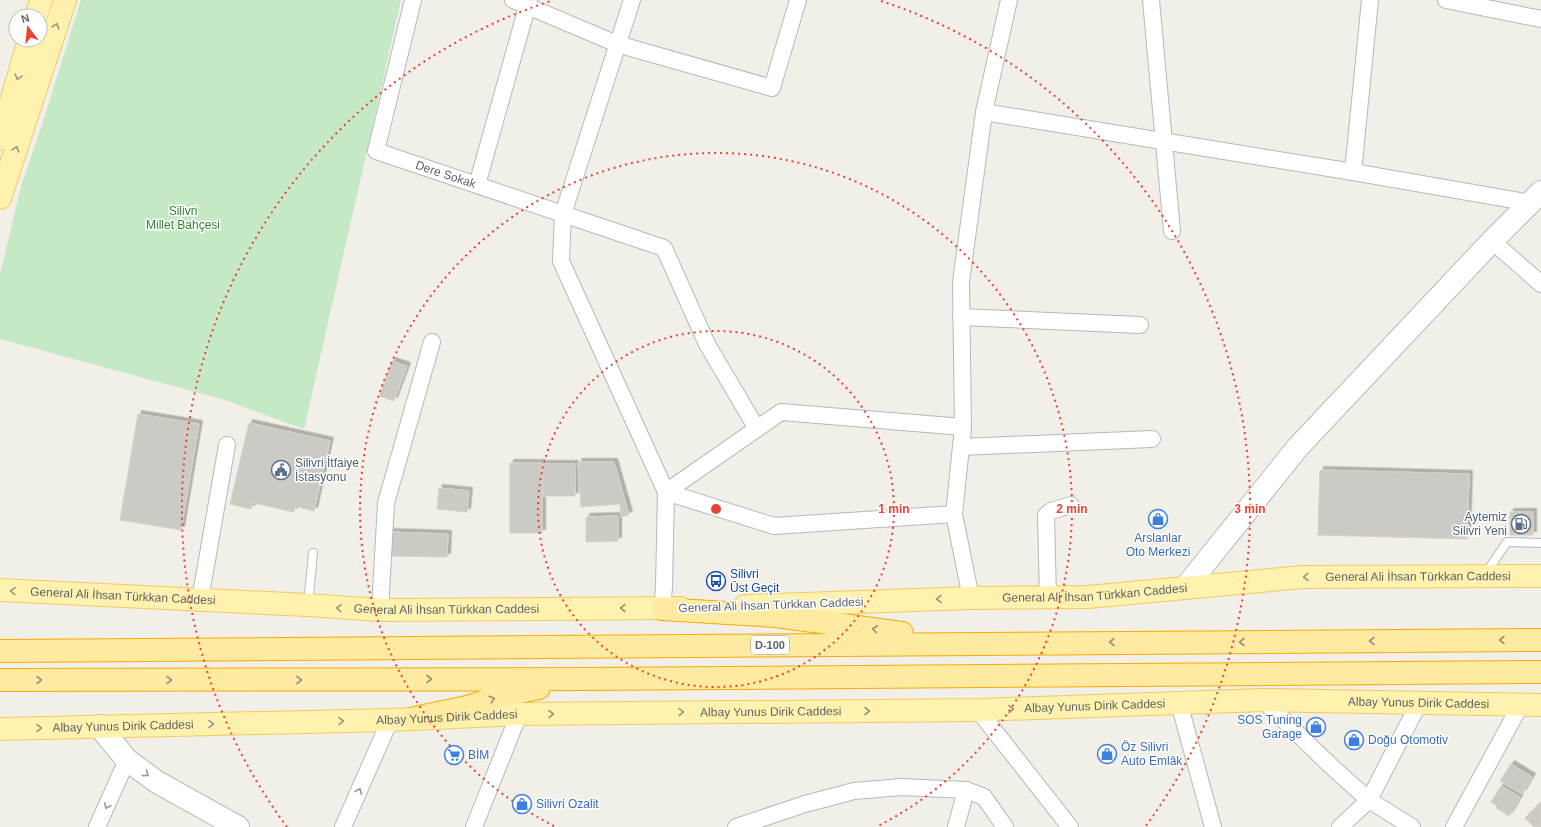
<svg xmlns="http://www.w3.org/2000/svg" width="1541" height="827" font-family="Arial,sans-serif">
  <defs>
    <filter id="shadow"><feDropShadow dx="3.5" dy="-3.5" stdDeviation="0" flood-color="#0004"/></filter>
  </defs>
  <rect width="100%" height="100%" fill="#f1efe8"/>
  <!-- green -->
  <path fill="#c5e8c5" d="M81,0H401L304,429L225,400L0,339V275L21,186L42,125Z"/>
  <!-- building -->
  <path fill="#cccac5" stroke="#d6d1c6" filter="url(#shadow)" d="M392,361L407,366L394,401L379,396Z
    M138,414L199,424L181,530L120,520Z
    M249,423L330,441L314,511L295,506L294,512L253,503L251,509L230,504Z
    M578,462H614L629,515L621,517L620,504L581,507Z
    M510,463H542V533H510Z
    M543,464H575V496H543Z
    M1320,470L1469,474L1467,539L1318,535Z
    M439,488L469,491L467,512L437,509Z
    M1510,512H1533V535H1510Z
    M618,516V541L586,542V517Z
    M387,532L448,534L447,557L386,556Z
    M1511,764L1532,777L1522,794L1500,781Z
    M1501,786L1520,797L1509,816L1496,808L1497,806L1491,802Z
    M1541,802V827H1534L1525,818Z"/>
  <g fill="none" stroke-linecap="round" stroke-linejoin="round">
    <defs>
      <path id="service" d="M1486,573L1507,542L1541,543
        M308,605L313,553"/>
      <g id="minor">
        <path id="s1" d="M413,0L376,151L664,248L707,344L757,429"/>
        <path d="M513,0L617,44L772,88L798,0"/>
        <path d="M632,0L563,214L561,261L666,492L664,587L662,609"/>
        <path d="M1151,0L1172,231"/>
        <path d="M1446,0L1541,19"/>
        <path d="M984,112L1353,172L1531,203"/>
        <path d="M1353,172L1370,0"/>
        <path d="M477,185L529,0"/>
        <path d="M1492,241L1541,284"/>
        <path d="M961,317L1140,325"/>
        <path d="M961,447L1152,439"/>
        <path d="M666,492L781,412L963,427"/>
        <path d="M666,492L774,526L954,514"/>
        <path d="M971,598L954,514L963,427L961,282L984,112L1009,0"/>
        <path d="M1048,598L1046,515L1051,511L1071,505"/>
        <path d="M200,600L227,445"/>
        <path d="M380,610L386,503L432,342"/>
        <path d="M1263,700L1333,768L1369,800L1412,827"/>
        <path d="M1179,703L1213,827"/>
        <path d="M978,710L1070,827"/>
        <path d="M97,827L127,760"/>
        <path d="M343,827L390,720"/>
        <path d="M474,827L519,714"/>
        <path d="M736,827L805,804L854,791L902,787L966,790L984,797L1005,827"/>
        <path d="M956,827L966,790"/>
        <path d="M1340,827L1369,800L1419,703"/>
        <path d="M1454,827L1520,706"/>
      </g>
      <path id="secondary" d="M1185,588L1298,447L1492,241L1541,192
        M99,726L127,760L157,782L238,827"/>
      <g id="primary">
        <path d="M36,16L41,0"/>
        <path d="M0,139L29,40"/>
        <path d="M0,198L65,0"/>
        <path id="s2" d="M0,590L308,605L380,610L680,608"/>
        <path id="s3" d="M745,606L971,598L1088,597L1303,577L1541,576"/>
        <path id="s4" d="M0,729L390,720L519,714L978,710L1263,700L1541,705"/>
      </g>
      <path id="trunk" d="M662,609L776,616L902,633
        M0,651L1541,640
        M0,680L583,679L1541,672
        M414,718L467,707L502,696L539,688"/>
    </defs>
    <!-- service casing -->
    <use href="#service" stroke="#b5b8bc" stroke-width="10"/>
    <!-- minor casing -->
    <use href="#minor" stroke="#b5b8bc" stroke-width="18"/>
    <!-- secondary casing -->
    <use href="#secondary" stroke="#b6babf" stroke-width="24"/>
    <!-- primary casing -->
    <use href="#primary" stroke="#f2c960" stroke-width="24"/>
    <!-- trunk casing -->
    <use href="#trunk" stroke="#f9ab00" stroke-width="24"/>
    <!-- service -->
    <use href="#service" stroke="#fff" stroke-width="8"/>
    <!-- minor -->
    <use href="#minor" stroke="#fff" stroke-width="16"/>
    <!-- secondary -->
    <use href="#secondary" stroke="#fff" stroke-width="22"/>
    <!-- primary -->
    <use href="#primary" stroke="#fff2af" stroke-width="22"/>
    <!-- trunk -->
    <use href="#trunk" stroke="#feeaa1" stroke-width="22"/>
  </g>
  <!-- one-way arrows -->
  <defs><path id="oneway-chevron" d="M-2-3.5L2.5 0L-2 3.5" fill="none" stroke-width="1.6" stroke-linecap="round" stroke-linejoin="round"/></defs>
  <g stroke="#979581">
    <use href="#oneway-chevron" transform="translate(56 26) rotate(-72)"/>
    <use href="#oneway-chevron" transform="translate(18 77) rotate(106)"/>
    <use href="#oneway-chevron" transform="translate(16 149) rotate(-72)"/>
    <use href="#oneway-chevron" transform="translate(1306 577) rotate(178)"/>
    <use href="#oneway-chevron" transform="translate(13 591) rotate(-177)"/>
    <use href="#oneway-chevron" transform="translate(939 599) rotate(178)"/>
    <use href="#oneway-chevron" transform="translate(339 608) rotate(-176)"/>
    <use href="#oneway-chevron" transform="translate(623 608) rotate(-180)"/>
    <use href="#oneway-chevron" transform="translate(1011 709) rotate(-2)"/>
    <use href="#oneway-chevron" transform="translate(867 711)"/>
    <use href="#oneway-chevron" transform="translate(681 712) rotate(-1)"/>
    <use href="#oneway-chevron" transform="translate(551 714) rotate(-1)"/>
    <use href="#oneway-chevron" transform="translate(341 721) rotate(-1)"/>
    <use href="#oneway-chevron" transform="translate(211 724) rotate(-1)"/>
    <use href="#oneway-chevron" transform="translate(39 728) rotate(-1)"/>
  </g>
  <g stroke="#97927c">
    <use href="#oneway-chevron" transform="translate(875 629) rotate(-173)"/>
    <use href="#oneway-chevron" transform="translate(1502 640) rotate(180)"/>
    <use href="#oneway-chevron" transform="translate(1372 641) rotate(180)"/>
    <use href="#oneway-chevron" transform="translate(1112 642) rotate(180)"/>
    <use href="#oneway-chevron" transform="translate(1242 642) rotate(180)"/>
    <use href="#oneway-chevron" transform="translate(429 679)"/>
    <use href="#oneway-chevron" transform="translate(39 680)"/>
    <use href="#oneway-chevron" transform="translate(169 680)"/>
    <use href="#oneway-chevron" transform="translate(299 680)"/>
    <use href="#oneway-chevron" transform="translate(492 699) rotate(-18)"/>
  </g>
  <g stroke="#979a9d">
    <use href="#oneway-chevron" transform="translate(146 774) rotate(37)"/>
    <use href="#oneway-chevron" transform="translate(359 791) rotate(-67)"/>
    <use href="#oneway-chevron" transform="translate(107 806) rotate(114)"/>
  </g>
  <!-- distance rings -->
  <g fill="none" stroke="#ea4335" stroke-width="2" stroke-dasharray="2 4">
    <circle cx="716" cy="509" r="178"/>
    <path d="M554 826A356 356 0 1 1 878 826"/>
    <path d="M287 827A534 534 0 0 1 551 1M881 1A534 534 0 0 1 1145 827"/>
  </g>
  <!-- icons -->
  <defs>
    <symbol id="civic-ring" viewBox="-11 -11 22 22"><circle r="9.5" fill="#fff" stroke="#5c6f8a" stroke-width="1.5"/><path d="M-.6-6.5H3V-4.5H.6V-3L4-1V1h2V6H-6V1h2V-1L-.6-3ZM-1.2 2.5V6h2.4V2.5Z" fill="#5c6f8a"/></symbol>
    <symbol id="shop-ring" viewBox="-11 -11 22 22"><circle r="9.5" fill="#fff" stroke="#3f7fe0" stroke-width="1.5"/><path d="M-5-2.5h2.3a2.7 3.5 0 0 1 5.4 0H5L5.5 6h-11ZM-1.5-2.5h3a1.5 2.3 0 0 0-3 0Z" fill="#3f7fe0"/></symbol>
    <symbol id="fuel-ring" viewBox="-11 -11 22 22"><circle r="9.5" fill="#fff" stroke="#5c6f8a" stroke-width="1.5"/><path d="M-5.5-6h7V0h2V4h1.3V-2.5L3-4.5l.8-.8L6-3V5H2.5V1h-1V6h-7ZM-4.2-4.7v3.2H.2V-4.7Z" fill="#5c6f8a"/></symbol>
    <symbol id="bus-ring" viewBox="-11 -11 22 22"><circle r="9.5" fill="#fff" stroke="#1a4fb4" stroke-width="1.5"/><path d="M-5-6H5V4H4V6H2V4H-2V6H-4V4H-5ZM-3.5-4V0h7V-4ZM-3.5 1.2v1.5H-2V1.2ZM2 1.2v1.5H3.5V1.2Z" fill="#1a4fb4"/></symbol>
    <symbol id="supermarket-ring" viewBox="-11 -11 22 22"><circle r="9.5" fill="#fff" stroke="#3f7fe0" stroke-width="1.5"/><path d="M-6-5.5h2.5l.6 2H6L4.5 2H-2.5L-4.4-4H-6ZM-1.5 3.2a1.3 1.3 0 1 0 .1 0ZM3 3.2a1.3 1.3 0 1 0 .1 0Z" fill="#3f7fe0"/></symbol>
  </defs>
  <g fill-rule="evenodd">
    <use href="#civic-ring" x="270" y="459" width="22" height="22"/>
    <use href="#shop-ring" x="1147" y="508" width="22" height="22"/>
    <use href="#fuel-ring" x="1510" y="513" width="22" height="22"/>
    <use href="#bus-ring" x="705" y="570" width="22" height="22"/>
    <use href="#shop-ring" x="1305" y="716" width="22" height="22"/>
    <use href="#shop-ring" x="1343" y="729" width="22" height="22"/>
    <use href="#shop-ring" x="1096" y="743" width="22" height="22"/>
    <use href="#supermarket-ring" x="443" y="744" width="22" height="22"/>
    <use href="#shop-ring" x="511" y="793" width="22" height="22"/>
  </g>
  <g text-anchor="middle" stroke-width="3" stroke-linejoin="round" paint-order="stroke">
    <!-- shield labels -->
    <rect fill="#fff" stroke="#8f9295" stroke-width="1" x="751" y="636" width="38" height="18" rx="3"/>
    <g font-size="11" font-weight="bold" fill="#5f6368">
      <text x="770" y="649">D-100</text>
    </g>
    <!-- street labels -->
    <g font-size="12" fill="#5f6368" stroke="#fff">
      <text dy="4" stroke="none"><textPath href="#s1" startOffset="229">Dere Sokak</textPath></text>
      <text dy="4" stroke="none"><textPath href="#s3" startOffset="674">General Ali İhsan Türkkan Caddesi</textPath></text>
      <text dy="4" stroke="none"><textPath href="#s3" startOffset="350">General Ali İhsan Türkkan Caddesi</textPath></text>
      <text dy="4" stroke="none"><textPath href="#s2" startOffset="123">General Ali İhsan Türkkan Caddesi</textPath></text>
      <text transform="translate(771 605) rotate(-2)" y="4">General Ali İhsan Türkkan Caddesi</text>
      <text dy="4" stroke="none"><textPath href="#s2" startOffset="447">General Ali İhsan Türkkan Caddesi</textPath></text>
      <text dy="4" stroke="none"><textPath href="#s4" startOffset="1419">Albay Yunus Dirik Caddesi</textPath></text>
      <text dy="4" stroke="none"><textPath href="#s4" startOffset="1095">Albay Yunus Dirik Caddesi</textPath></text>
      <text dy="4" stroke="none"><textPath href="#s4" startOffset="771">Albay Yunus Dirik Caddesi</textPath></text>
      <text dy="4" stroke="none"><textPath href="#s4" startOffset="447">Albay Yunus Dirik Caddesi</textPath></text>
      <text dy="4" stroke="none"><textPath href="#s4" startOffset="123">Albay Yunus Dirik Caddesi</textPath></text>
    </g>
    <!-- park labels -->
    <g font-size="12" fill="#348238" stroke="#fff">
      <text x="183" y="215">Silivri<tspan x="183" dy="14">Millet Bahçesi</tspan></text>
    </g>
    <!-- service labels -->
    <g font-size="12" fill="#4e5e75" stroke="#fff" text-anchor="start">
      <text x="295" y="467">Silivri İtfaiye<tspan x="295" dy="14">İstasyonu</tspan></text>
      <text x="1507" y="521" text-anchor="end">Aytemiz<tspan x="1507" dy="14">Silivri Yeni</tspan></text>
    </g>
    <!-- shop labels -->
    <g font-size="12" fill="#366cbe" stroke="#fff" text-anchor="start">
      <text x="1158" y="542" text-anchor="middle">Arslanlar<tspan x="1158" dy="14">Oto Merkezi</tspan></text>
      <text x="1302" y="724" text-anchor="end">SOS Tuning<tspan x="1302" dy="14">Garage</tspan></text>
      <text x="1368" y="744">Doğu Otomotiv</text>
      <text x="1121" y="751">Öz Silivri<tspan x="1121" dy="14">Auto Emlâk</tspan></text>
      <text x="468" y="759">BİM</text>
      <text x="536" y="808">Silivri Ozalit</text>
    </g>
    <!-- transit labels -->
    <g font-size="12" fill="#164399" stroke="#fff" text-anchor="start">
      <text x="730" y="578">Silivri<tspan x="730" dy="14">Üst Geçit</tspan></text>
    </g>
  </g>
  <circle cx="716" cy="509" r="6" fill="#ea4335" stroke="#fff" stroke-width="2"/>
  <g font-size="12" text-anchor="middle" font-weight="bold" fill="#ea4335" stroke="#fff" stroke-width="3" stroke-linejoin="round" paint-order="stroke">
    <text x="894" y="513">1 min</text>
    <text x="1072" y="513">2 min</text>
    <text x="1250" y="513">3 min</text>
  </g>
  <!-- north arrow -->
  <g transform="translate(28 28) rotate(344)"><circle r="19" fill="#ffffff" stroke="#bfc1c3"/>
  <path d="M0-3L7 15L0 10L-7 15Z" fill="#ea4335"/>
  <text y="-6" font-size="11" font-weight="bold" text-anchor="middle" fill="#5f6368">N</text>
  </g>
</svg>
